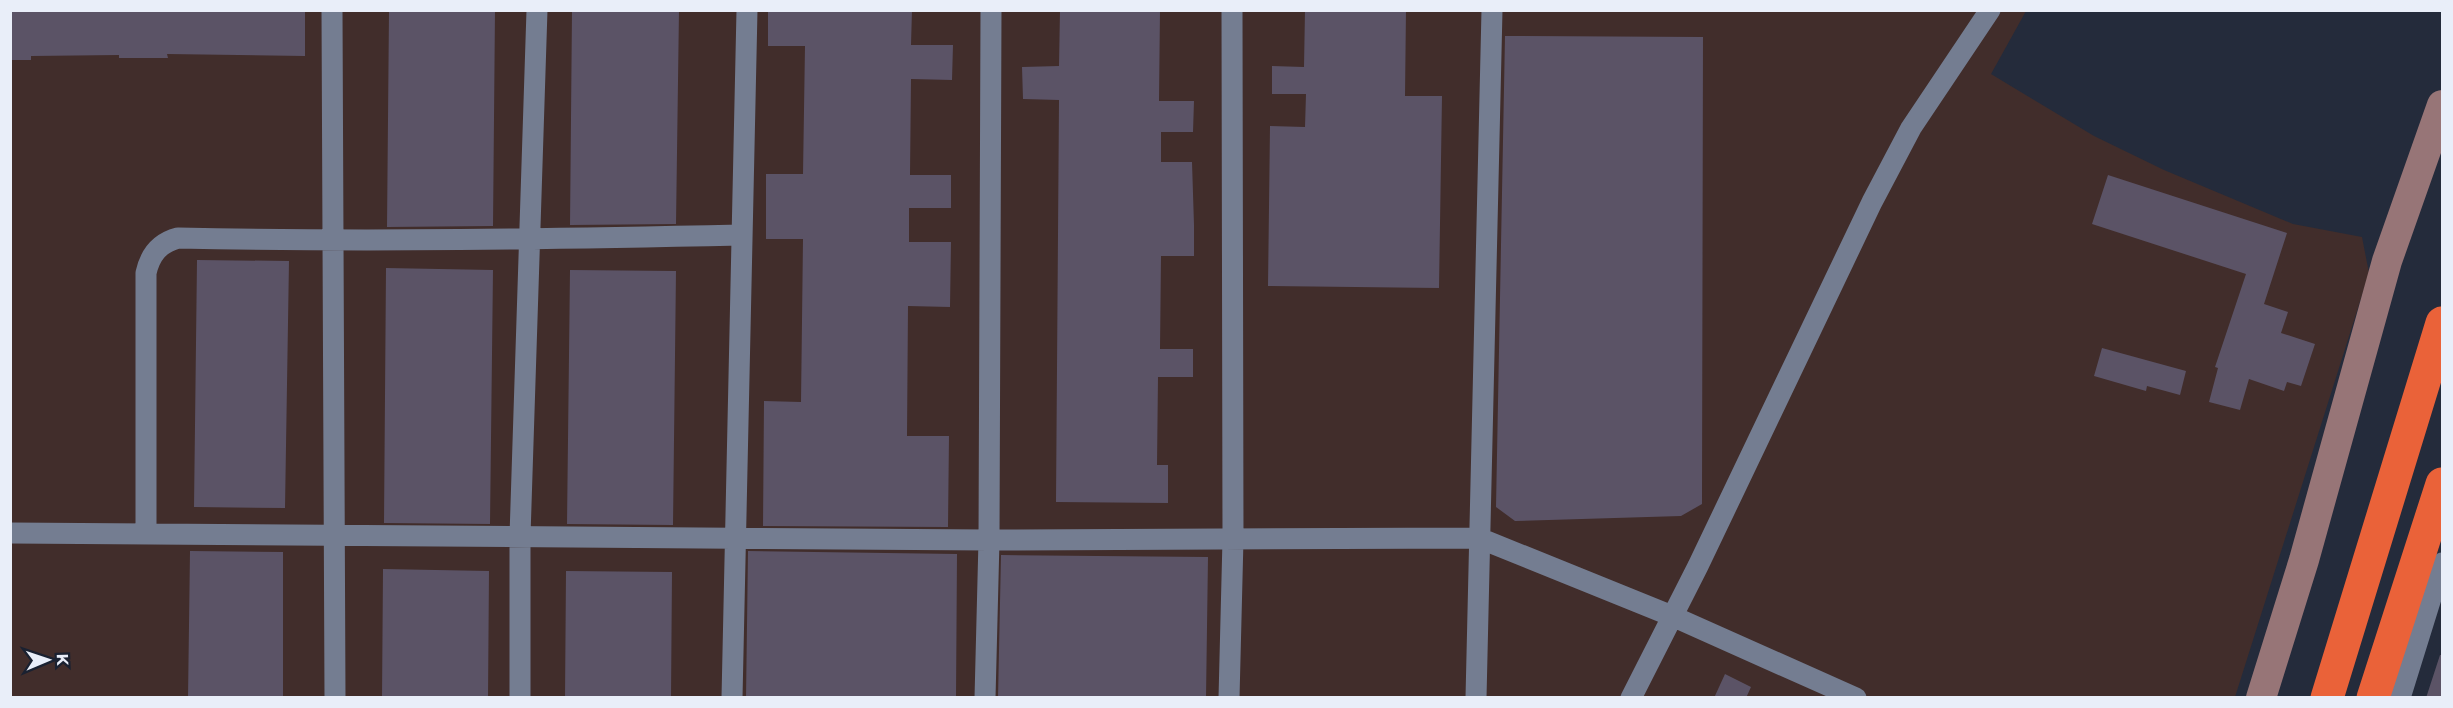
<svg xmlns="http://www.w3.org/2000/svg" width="2453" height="708" font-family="Montserrat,sans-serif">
  <rect width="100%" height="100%" fill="#242b3b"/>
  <!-- industrial -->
  <path fill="#412d2b" d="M10,11H2026L1991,74L2094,136L2164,170L2293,224L2362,237L2369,273L2235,697H11Z"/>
  <!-- building -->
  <path fill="#5b5366" d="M10,10H305V56L167,54L168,58H119V55L31,56V60H10Z
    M389,10H495L493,226L387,227Z
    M572,10H679L676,224L570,225Z
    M912,10L911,45H953L952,80L911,79L910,175H951V208H909V242H951L950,307L908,306L907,436H949L948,527L763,526L764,401L801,402L803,239H766V174H803L805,46H768V12Z
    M1060,10H1160L1159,101H1194L1193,132H1161V162H1192L1194,225V256H1161L1160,349H1193V377H1158L1157,465H1168V503L1056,502L1059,100L1023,99L1022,67L1059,66Z
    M1305,10H1406L1405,96H1442L1439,288L1268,286L1270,126L1305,127L1306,94H1272V66L1304,67Z
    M1505,36L1703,37L1702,504L1681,516L1515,521L1496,507Z
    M2108,175L2287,233L2264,304L2288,312L2281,333L2315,344L2301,386L2287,382L2284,391L2249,379L2240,410L2209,402L2218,368L2215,367L2246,274L2092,224Z
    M197,260L289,261L285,508L194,507Z
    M386,268L493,270L490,524L384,523Z
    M570,270L676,271L673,525L567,524Z
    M2102,348L2186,371L2180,395L2147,386L2146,391L2094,376Z
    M190,551L283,552V698H188Z
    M748,551L957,554L956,698H746Z
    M1001,555L1208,557L1206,698H998Z
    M383,569L489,571L488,698H382Z
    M566,571L672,572L671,698H565Z
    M2440,655H2442V698H2426Z
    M1725,674L1751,687L1746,698H1714Z"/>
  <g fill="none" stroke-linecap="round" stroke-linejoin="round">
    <!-- street -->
    <path stroke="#747d91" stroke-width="21" d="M332,10L335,698
      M10,533L989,540L1479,538L1672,616L1856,698
      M146,534V273C150,255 159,243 178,238C366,242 554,239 741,235
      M520,698V536L537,10
      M732,698L747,10
      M985,698L989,540L991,10
      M1229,698L1233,539L1232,10
      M1476,698L1492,10
      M1631,698L1698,566L1872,202L1911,128L1990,10
      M2400,698L2442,563"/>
    <!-- secondary -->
    <path stroke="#977577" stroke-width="30" d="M2261,698L2304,560L2387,261L2442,105"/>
    <!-- highway -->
    <path stroke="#ea6239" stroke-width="33" d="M2327,698L2442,323
      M2373,698L2442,484"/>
  </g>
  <!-- border -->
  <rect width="2453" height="708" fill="none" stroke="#e9eef9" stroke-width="24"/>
  <!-- north arrow -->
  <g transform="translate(48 660) rotate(88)" stroke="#1a2131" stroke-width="4.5" paint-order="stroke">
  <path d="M0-4.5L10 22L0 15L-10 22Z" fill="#e9eef9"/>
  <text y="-9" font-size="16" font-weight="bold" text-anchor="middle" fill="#e9eef9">K</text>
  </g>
</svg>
